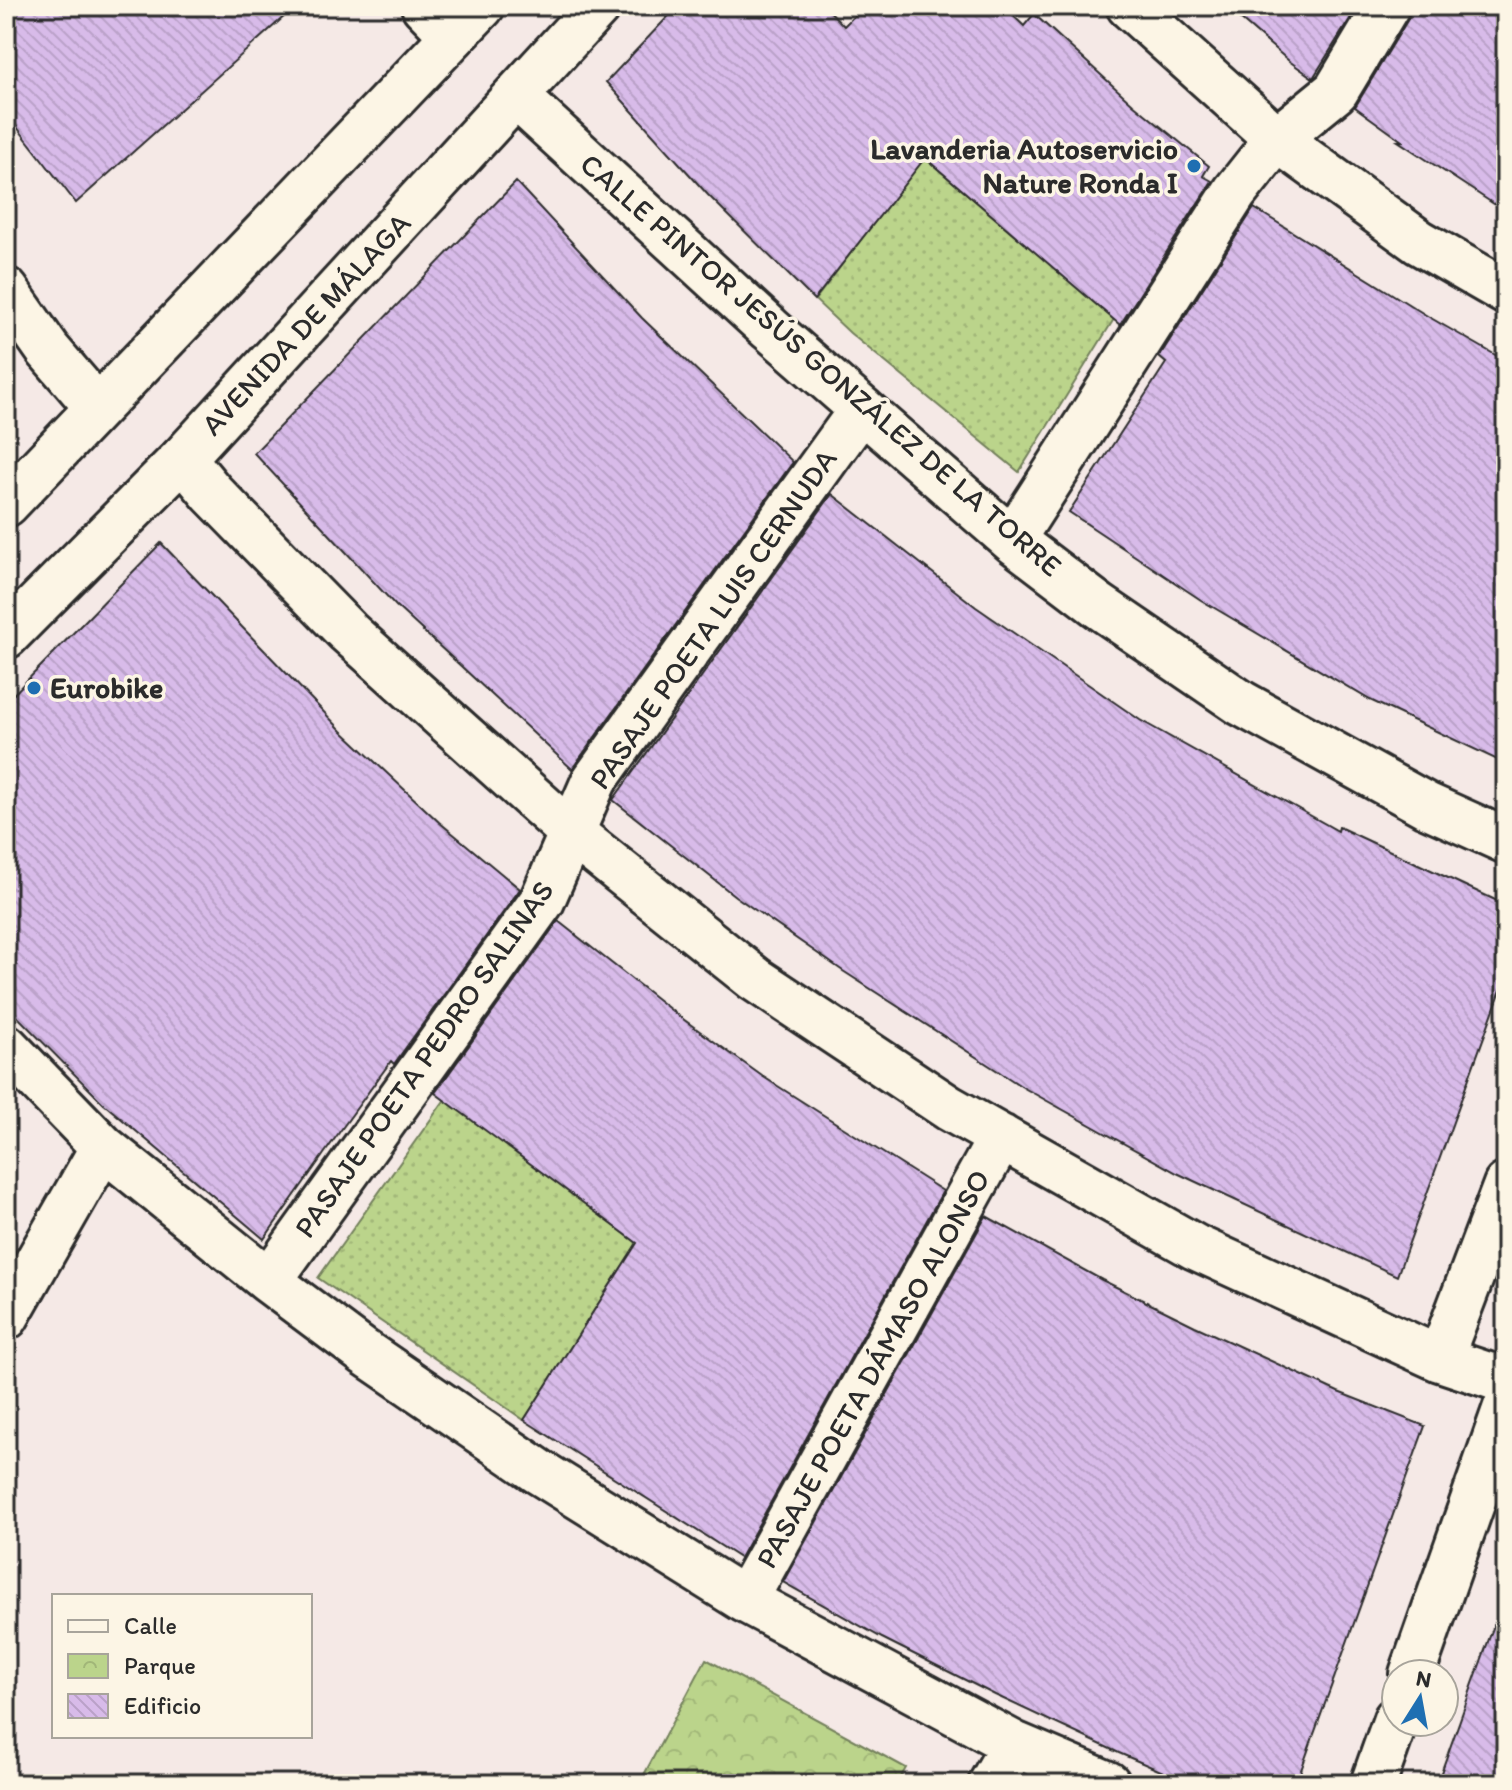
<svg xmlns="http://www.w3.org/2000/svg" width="1512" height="1790" font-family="Itim,sans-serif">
  <defs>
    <pattern id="grass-dots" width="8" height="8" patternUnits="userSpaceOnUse" patternTransform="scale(2)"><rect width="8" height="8" fill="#bbd48b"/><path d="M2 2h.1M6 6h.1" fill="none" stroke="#a1b678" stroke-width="1.8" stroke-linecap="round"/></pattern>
    <pattern id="park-crowns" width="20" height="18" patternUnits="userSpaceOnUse" patternTransform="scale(2)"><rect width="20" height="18" fill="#bbd48b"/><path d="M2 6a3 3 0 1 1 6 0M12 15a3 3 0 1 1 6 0" fill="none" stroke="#a1b678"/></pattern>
    <pattern id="building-back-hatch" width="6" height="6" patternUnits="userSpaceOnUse" patternTransform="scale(2)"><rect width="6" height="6" fill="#d8bbe9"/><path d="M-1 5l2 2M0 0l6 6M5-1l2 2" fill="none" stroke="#baa1c8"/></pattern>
  </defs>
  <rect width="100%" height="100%" fill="#f5e9e6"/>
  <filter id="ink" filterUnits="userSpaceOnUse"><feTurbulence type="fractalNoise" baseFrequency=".0125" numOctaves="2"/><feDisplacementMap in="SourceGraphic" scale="16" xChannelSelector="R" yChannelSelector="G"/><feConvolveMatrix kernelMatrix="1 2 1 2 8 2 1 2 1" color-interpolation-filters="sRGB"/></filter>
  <g filter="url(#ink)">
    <!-- grass -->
    <path fill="url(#grass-dots)" stroke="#73805b" stroke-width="2" d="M924,157L1114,319L1019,472L850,333L815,300Z
      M446,1098L637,1243L524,1420L318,1278Z"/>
    <!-- park -->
    <path fill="url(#park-crowns)" stroke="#73805b" stroke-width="2" d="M706,1659L906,1768L897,1784H639Z"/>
    <!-- building -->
    <path fill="url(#building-back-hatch)" stroke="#2b2b2b" stroke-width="2" d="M6,6H296L76,203L6,113Z
      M678,6H825L844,26L864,6H1003L1024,26L1034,14L1133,104L1209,166L1203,176L1212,181L1120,325L925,158L814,300L708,195L606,82Z
      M1225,6H1358L1313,78L1289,61Z
      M1412,6H1506V212L1398,141H1402L1355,107L1408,19Z
      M516,182L642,318L793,462L572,769L396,606L254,453Z
      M1254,208L1429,317L1506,361V764L1370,700L1201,600L1069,512L1166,363L1159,357Z
      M832,494L976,607L1140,720L1338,831L1339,827L1506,905V976L1397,1276L1177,1173L1024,1088L843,971L735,896L613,800Z
      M161,543L342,731L439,822L520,889L394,1064L391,1061L343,1127L264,1239L104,1104L6,1005V702Z
      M558,921L676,1014L762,1076L943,1191L740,1558L524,1420L637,1243L435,1093Z
      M986,1216L1102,1280L1195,1326L1338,1392L1425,1426L1296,1784H1191L1119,1753L995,1695L882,1638L783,1582Z
      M1499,1611L1506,1612V1784H1437Z"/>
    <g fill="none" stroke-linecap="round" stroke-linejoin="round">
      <defs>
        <path id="minor" d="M424,6L453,36
          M1129,6L1277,139L1419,242L1506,292
          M516,96L770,329L1012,540L1099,606L1241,703L1426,805L1506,841
          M6,290L48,350L97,407
          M183,458L212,493L348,632L572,833L755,979L949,1108L1195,1247L1440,1359L1506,1381
          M1012,540L1235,192L1277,139L1336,91L1387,6
          M6,1047L103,1147L269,1281L364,1352L538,1471L745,1600L1014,1744L1108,1784
          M269,1281L542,901L594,781L862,409
          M6,1317L103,1147
          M1440,1359L1506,1185
          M745,1600L1001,1137
          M1412,1674L1506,1407
          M991,1784L1014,1744
          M1373,1784L1396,1719"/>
        <path id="major" d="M6,504L482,6
          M6,636L183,458L598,6"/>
      </defs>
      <!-- minor casing -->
      <use href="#minor" stroke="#2b2b2b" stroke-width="50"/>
      <!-- major casing -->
      <use href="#major" stroke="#2b2b2b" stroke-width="50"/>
      <!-- minor -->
      <use href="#minor" stroke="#fcf5e5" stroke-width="44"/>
      <!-- major -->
      <use href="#major" stroke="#fcf5e5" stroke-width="44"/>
    </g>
  </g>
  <!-- markers -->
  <g fill="#1f6fb2" stroke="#fcf5e5" stroke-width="3">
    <circle cx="1194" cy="166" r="8"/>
    <circle cx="34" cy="688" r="8"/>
  </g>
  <g text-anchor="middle" stroke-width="7" stroke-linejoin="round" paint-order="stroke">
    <!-- poi labels -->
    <g font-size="30" font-weight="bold" fill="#2b2b2b" stroke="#fcf5e5" text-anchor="end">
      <text x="1178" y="159">Lavanderia Autoservicio<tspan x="1178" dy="34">Nature Ronda I</tspan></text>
      <text x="50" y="698" text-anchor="start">Eurobike</text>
    </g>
    <!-- street labels -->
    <g font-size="30" fill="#2b2b2b" stroke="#fcf5e5">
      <text transform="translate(306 324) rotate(-47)" y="10">AVENIDA DE MÁLAGA</text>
      <text transform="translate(821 365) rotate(41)" y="10">CALLE PINTOR JESÚS GONZÁLEZ DE LA TORRE</text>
      <text transform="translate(713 619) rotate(-55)" y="10">PASAJE POETA LUIS CERNUDA</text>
      <text transform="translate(424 1059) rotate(-55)" y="10">PASAJE POETA PEDRO SALINAS</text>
      <text transform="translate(873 1369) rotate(-61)" y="10">PASAJE POETA DÁMASO ALONSO</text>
    </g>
  </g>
  <!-- margin -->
  <rect width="1512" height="1790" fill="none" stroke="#fcf5e5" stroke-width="32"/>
  <rect x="16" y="16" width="1480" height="1758" fill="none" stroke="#2b2b2b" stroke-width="3" filter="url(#ink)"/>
  <!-- legend -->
  <rect x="52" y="1594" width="260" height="144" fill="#fcf5e5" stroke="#a8a49b" stroke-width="2"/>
  <rect x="68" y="1620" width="40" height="12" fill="#fcf5e5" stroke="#a8a49b" stroke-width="2"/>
  <text x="124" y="1634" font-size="24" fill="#2b2b2b">Calle</text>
  <rect x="68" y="1654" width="40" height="24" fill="url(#park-crowns)" stroke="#a8a49b" stroke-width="2"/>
  <text x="124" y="1674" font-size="24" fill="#2b2b2b">Parque</text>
  <rect x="68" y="1694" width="40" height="24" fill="url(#building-back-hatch)" stroke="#a8a49b" stroke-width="2"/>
  <text x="124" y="1714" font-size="24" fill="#2b2b2b">Edificio</text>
  <!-- north arrow -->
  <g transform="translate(1420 1698) rotate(11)"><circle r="38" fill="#fcf5e5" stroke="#a8a49b" stroke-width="2"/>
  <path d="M0-6L14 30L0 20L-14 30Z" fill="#1f6fb2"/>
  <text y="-12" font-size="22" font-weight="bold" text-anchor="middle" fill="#2b2b2b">N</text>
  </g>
</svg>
